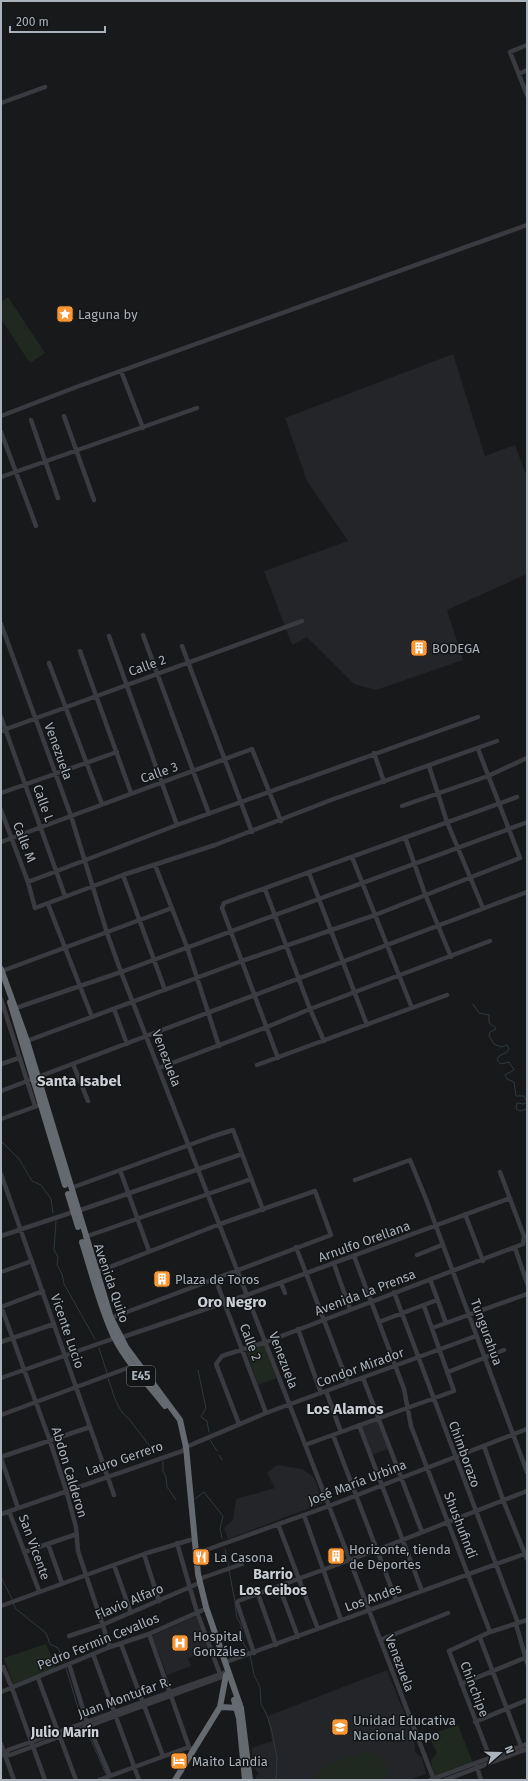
<svg xmlns="http://www.w3.org/2000/svg" width="528" height="1781" font-family="'Fira Sans',sans-serif">
  <rect width="100%" height="100%" fill="#18191b"/>
  <!-- built -->
  <path fill="#242528" d="M453,354L485,456L515,445L527,477V574L447,610L463,660L376,690L354,684L307,637L292,645L264,571L348,541L307,481L285,418Z
    M377,1420L388,1449L371,1455L361,1426Z
    M277,1465L302,1469L310,1474L315,1479L323,1503L228,1539L224,1528L233,1520L236,1499L275,1488L267,1473Z
    M196,1616L209,1650L188,1658L191,1666L167,1675L152,1636Z
    M387,1670L414,1738L415,1752L422,1758L426,1774L409,1780H254L259,1773L253,1767L252,1748L272,1741L268,1716Z"/>
  <!-- green -->
  <path fill="#202920" d="M8,297L45,353L30,363L1,319V302Z
    M264,1343L276,1378L258,1385L246,1350Z
    M46,1644L56,1668L14,1686L4,1658Z
    M458,1725L473,1763L433,1779L431,1760L437,1753L428,1735Z
    M365,1752C380,1751 393,1767 383,1780H314C317,1764 351,1757 365,1752Z"/>
  <g fill="none" stroke-linecap="round" stroke-linejoin="round">
    <!-- stream -->
    <path stroke="#2e3a3f" stroke-width="1" d="M473,1004L479,1013L489,1015V1023L495,1027L496,1029L490,1032L489,1036L494,1044L501,1047L507,1045L509,1049L507,1052L499,1056L497,1060L501,1064L509,1062L514,1070L505,1075L507,1079L514,1082L516,1096H524L527,1102L524,1104L517,1103L516,1109L520,1111L527,1109
      M1,1141L19,1159L32,1181L41,1185L51,1199L53,1213
      M56,1221L54,1250L58,1257L57,1265L62,1274L64,1284L95,1339
      M99,1348L107,1373
      M198,1370L206,1408L201,1417L207,1421L209,1432
      M108,1378C113,1392 116,1409 129,1419L156,1454
      M210,1440L217,1451
      M219,1455L222,1460
      M163,1461V1471L166,1477L167,1487L176,1500
      M195,1499L204,1492L223,1516L220,1529L222,1538
      M225,1549L229,1567
      M229,1570L235,1602
      M1,1577L12,1599
      M13,1603L16,1609L46,1633L50,1644L58,1648L64,1662
      M235,1605L237,1618L241,1625L243,1643L249,1652
      M250,1655L254,1675L260,1687L261,1704L267,1715L272,1732L277,1758L276,1780
      M66,1668L82,1721
      M86,1729L106,1774"/>
    <!-- minor -->
    <path stroke="#393b40" stroke-width="4.5" d="M527,45L510,52L527,95
      M519,74L527,70
      M1,103L45,87
      M121,371L143,428
      M1,416L79,386L527,225
      M64,416L94,500
      M31,420L58,498
      M1,432L36,526
      M1,477L197,408
      M1,624L71,816L107,933L121,972L329,1506L434,1780
      M143,635L209,814
      M109,636L177,825
      M182,646L252,832
      M80,651L131,793
      M49,663L102,804
      M1,717L65,896
      M1,731L302,621
      M374,753L384,782
      M429,766L447,822L483,908
      M1,793L117,752
      M402,806L488,776L527,758
      M1,810L28,882L35,908L123,875L215,845L331,800L497,741
      M405,837L425,894L451,957
      M1,842L252,749L281,821
      M352,857L412,1008
      M155,865L187,947L219,1046
      M309,873L367,1025
      M123,875L165,990
      M28,882L177,825L478,717
      M265,889L310,1009L324,1041
      M48,904L92,1017
      M2,971L172,908
      M1,999L35,1106
      M16,1008L121,972L525,823
      M114,1009L127,1044
      M27,1041L242,961L375,915L520,858L478,749
      M278,1058L222,908L224,903L517,797
      M1,1064L19,1058
      M73,1064L88,1101
      M257,1065L447,995
      M159,1068L267,1027L310,1009L490,941
      M1,1091L527,892
      M1,1119L37,1106
      M120,1170L149,1251
      M1,1174L114,1495
      M355,1180L410,1160L426,1199L527,1472
      M71,1188L211,1137L233,1130L263,1210
      M78,1211L242,1154
      M465,1214L483,1261
      M1,1236L73,1212
      M85,1237L251,1179
      M296,1247L348,1383
      M515,1248L527,1283
      M417,1255L442,1245
      M354,1256L404,1389L411,1426L490,1632
      M334,1264L350,1309
      M1,1272L32,1261
      M97,1272L220,1224L315,1191L331,1235L111,1318
      M215,1278L266,1413
      M430,1279L446,1323
      M281,1283L285,1293
      M394,1292L518,1623
      M1,1306L50,1441L66,1490L76,1527L78,1551L110,1647
      M1,1307L43,1291
      M379,1322L437,1300
      M432,1328L527,1294
      M298,1329L321,1393
      M120,1338L247,1295L510,1198
      M1,1342L54,1324
      M448,1372L504,1350
      M1,1378L115,1338
      M363,1378L422,1532
      M326,1391L341,1432
      M1,1415L133,1366
      M239,1424L216,1364L222,1356L266,1342L523,1244L524,1236L500,1172
      M359,1425L422,1591
      M333,1435L396,1600
      M305,1445L454,1391L424,1306
      M484,1446L503,1500L527,1559
      M1,1457L90,1427
      M1,1458L18,1508
      M9,1511L39,1591
      M1,1514L182,1451L186,1447L266,1413L476,1336
      M304,1515L341,1620
      M278,1524L318,1629
      M177,1543L197,1612L220,1674
      M48,1544L62,1583
      M24,1552L77,1534
      M144,1554L159,1601
      M195,1554L329,1506L527,1429
      M114,1565L131,1613
      M199,1579L242,1564
      M279,1586L298,1637
      M258,1594L276,1645
      M1,1606L144,1554L190,1540
      M516,1624L527,1663
      M149,1634L189,1747L193,1752
      M69,1636L102,1625L197,1584
      M480,1638L523,1751
      M380,1640L448,1613
      M121,1644L163,1756
      M254,1653L237,1603L238,1601L377,1550L527,1491
      M93,1654L139,1780
      M226,1662L527,1553
      M69,1664L87,1722L110,1776
      M3,1667L12,1688L45,1780
      M38,1678L76,1780
      M461,1684L527,1657
      M1,1692L110,1647L149,1634L203,1610
      M475,1722L527,1700
      M1,1744L14,1780
      M5,1754L8,1750L229,1671
      M1,1755H10L227,1675
      M490,1758L449,1651L490,1632L527,1620
      M477,1767L481,1780
      M99,1780L189,1747
      M430,1780L527,1744
      M445,1780L527,1749"/>
    <!-- highway -->
    <path stroke="#656a71" stroke-width="6" d="M1,969L27,1041L111,1318L126,1347L180,1420L186,1447L198,1574L206,1607L241,1708L250,1780
      M10,1002L65,1185
      M68,1194L78,1227
      M82,1242C92,1273 100,1308 114,1337C127,1363 148,1384 165,1406
      M234,1700L239,1718L245,1780
      M220,1707L240,1708
      M175,1780L220,1707L226,1675"/>
  </g>
  <!-- icons -->
  <defs>
    <symbol id="sight-square" viewBox="-11 -11 22 22"><rect x="-9" y="-9" width="18" height="18" rx="4" fill="#f89733" stroke="#131416"/><path d="M0-6L1.8-2.2L6-1.7L2.9 1.2L3.7 5.4L0 3.3L-3.7 5.4L-2.9 1.2L-6-1.7L-1.8-2.2Z" fill="#fff"/></symbol>
    <symbol id="building-square" viewBox="-11 -11 22 22"><rect x="-9" y="-9" width="18" height="18" rx="4" fill="#f89733" stroke="#131416"/><path d="M-4-6H4V6H1V3H-1V6H-4ZM-2.5-4.3h1.7v1.8h-1.7ZM.8-4.3h1.7v1.8H.8ZM-2.5-1h1.7V.8h-1.7ZM.8-1h1.7V.8H.8Z" fill="#fff"/></symbol>
    <symbol id="restaurant-square" viewBox="-11 -11 22 22"><rect x="-9" y="-9" width="18" height="18" rx="4" fill="#f89733" stroke="#131416"/><path d="M-5-6h1v4h1v-4h1v4h1v-4h1v5L-1.5 .5V6h-2V.5L-5-1ZM5-6V6H3V1.5H1.5Q1.5-4 5-6Z" fill="#fff"/></symbol>
    <symbol id="hospital-square" viewBox="-11 -11 22 22"><rect x="-9" y="-9" width="18" height="18" rx="4" fill="#f89733" stroke="#131416"/><path d="M-5-5h3v3.5h4V-5h3V5h-3V1.5h-4V5h-3Z" fill="#fff"/></symbol>
    <symbol id="school-square" viewBox="-11 -11 22 22"><rect x="-9" y="-9" width="18" height="18" rx="4" fill="#f89733" stroke="#131416"/><path d="M0-5L7-2L0 1L-7-2ZM-4 1L0 2.5L4 1V4Q0 6-4 4Z" fill="#fff"/></symbol>
    <symbol id="hotel-square" viewBox="-11 -11 22 22"><rect x="-9" y="-9" width="18" height="18" rx="4" fill="#f89733" stroke="#131416"/><path d="M-6-4.5h1.5V1H6V5H4.5V3h-9V5H-6ZM-4 0a1.8 1.8 0 1 1 3.6 0ZM.5 0V-2.5h3Q6-2.5 6 0Z" fill="#fff"/></symbol>
  </defs>
  <g fill-rule="evenodd">
    <use href="#sight-square" x="55" y="304" width="20" height="20"/>
    <use href="#building-square" x="409" y="638" width="20" height="20"/>
    <use href="#building-square" x="152" y="1269" width="20" height="20"/>
    <use href="#building-square" x="326" y="1546" width="20" height="20"/>
    <use href="#restaurant-square" x="191" y="1547" width="20" height="20"/>
    <use href="#hospital-square" x="170" y="1633" width="20" height="20"/>
    <use href="#school-square" x="330" y="1717" width="20" height="20"/>
    <use href="#hotel-square" x="169" y="1751" width="20" height="20"/>
  </g>
  <g text-anchor="middle" stroke-width="3" stroke-linejoin="round" paint-order="stroke">
    <!-- shield labels -->
    <rect fill="#131416" stroke="#7d838a" stroke-width="1" x="127" y="1366" width="28" height="20" rx="3"/>
    <g font-size="12" font-weight="bold" fill="#aab2bb">
      <text x="141" y="1380">E45</text>
    </g>
    <!-- poi labels -->
    <g font-size="13" fill="#aab2bb" stroke="#131416" text-anchor="start">
      <text x="78" y="319">Laguna by</text>
      <text x="432" y="653">BODEGA</text>
      <text x="175" y="1284">Plaza de Toros</text>
      <text x="349" y="1554">Horizonte, tienda<tspan x="349" dy="15">de Deportes</tspan></text>
      <text x="214" y="1562">La Casona</text>
      <text x="193" y="1641">Hospital<tspan x="193" dy="15">Gonzáles</tspan></text>
      <text x="353" y="1725">Unidad Educativa<tspan x="353" dy="15">Nacional Napo</tspan></text>
      <text x="192" y="1766">Maito Landia</text>
    </g>
    <!-- street labels -->
    <g font-size="13" fill="#aab2bb" stroke="#131416">
      <text transform="translate(147 665) rotate(-20)" y="5">Calle 2</text>
      <text transform="translate(59 751) rotate(70)" y="5">Venezuela</text>
      <text transform="translate(159 772) rotate(-20)" y="5">Calle 3</text>
      <text transform="translate(44 803) rotate(70)" y="5">Calle L</text>
      <text transform="translate(25 842) rotate(69)" y="5">Calle M</text>
      <text transform="translate(167 1058) rotate(69)" y="5">Venezuela</text>
      <text transform="translate(364 1241) rotate(-20)" y="5">Arnulfo Orellana</text>
      <text transform="translate(112 1283) rotate(71)" y="5">Avenida Quito</text>
      <text transform="translate(365 1292) rotate(-21)" y="5">Avenida La Prensa</text>
      <text transform="translate(68 1331) rotate(71)" y="5">Vicente Lucio</text>
      <text transform="translate(487 1332) rotate(70)" y="5">Tungurahua</text>
      <text transform="translate(251 1342) rotate(69)" y="5">Calle 2</text>
      <text transform="translate(284 1360) rotate(69)" y="5">Venezuela</text>
      <text transform="translate(360 1367) rotate(-20)" y="5">Condor Mirador</text>
      <text transform="translate(465 1454) rotate(70)" y="5">Chimborazo</text>
      <text transform="translate(124 1458) rotate(-19)" y="5">Lauro Gerrero</text>
      <text transform="translate(70 1472) rotate(73)" y="5">Abdon Calderon</text>
      <text transform="translate(357 1482) rotate(-21)" y="5">José María Urbina</text>
      <text transform="translate(461 1525) rotate(69)" y="5">Shushufindi</text>
      <text transform="translate(35 1547) rotate(70)" y="5">San Vicente</text>
      <text transform="translate(373 1597) rotate(-20)" y="5">Los Andes</text>
      <text transform="translate(129 1601) rotate(-23)" y="5">Flavio Alfaro</text>
      <text transform="translate(98 1641) rotate(-22)" y="5">Pedro Fermin Cevallos</text>
      <text transform="translate(400 1663) rotate(69)" y="5">Venezuela</text>
      <text transform="translate(475 1689) rotate(69)" y="5">Chinchipe</text>
      <text transform="translate(124 1697) rotate(-20)" y="5">Juan Montufar R.</text>
    </g>
    <!-- neighbourhood labels -->
    <g font-size="14" font-weight="bold" fill="#cbd0d6" stroke="#131416">
      <text x="273" y="1579">Barrio<tspan x="273" dy="16">Los Ceibos</tspan></text>
      <text x="65" y="1737">Julio Marín</text>
    </g>
    <!-- quarter labels -->
    <g font-size="15" font-weight="bold" fill="#cbd0d6" stroke="#131416">
      <text x="79" y="1086">Santa Isabel</text>
      <text x="232" y="1307">Oro Negro</text>
      <text x="345" y="1414">Los Alamos</text>
    </g>
  </g>
  <!-- border -->
  <rect width="528" height="1781" fill="none" stroke="#aab2bb" stroke-width="4"/>
  <!-- north arrow -->
  <g transform="translate(500 1753) rotate(70)" stroke="#131416" stroke-width="3" paint-order="stroke">
  <path d="M0-3L7 15L0 10L-7 15Z" fill="#aab2bb"/>
  <text y="-6" font-size="11" font-weight="bold" text-anchor="middle" fill="#aab2bb">N</text>
  </g>
  <!-- scale -->
  <path d="M10 26v6h95v-6" fill="none" stroke="#aab2bb" stroke-width="2"/>
  <text x="16" y="26" font-size="12" fill="#aab2bb" stroke="#131416" stroke-width="3" paint-order="stroke">200 m</text>
</svg>
